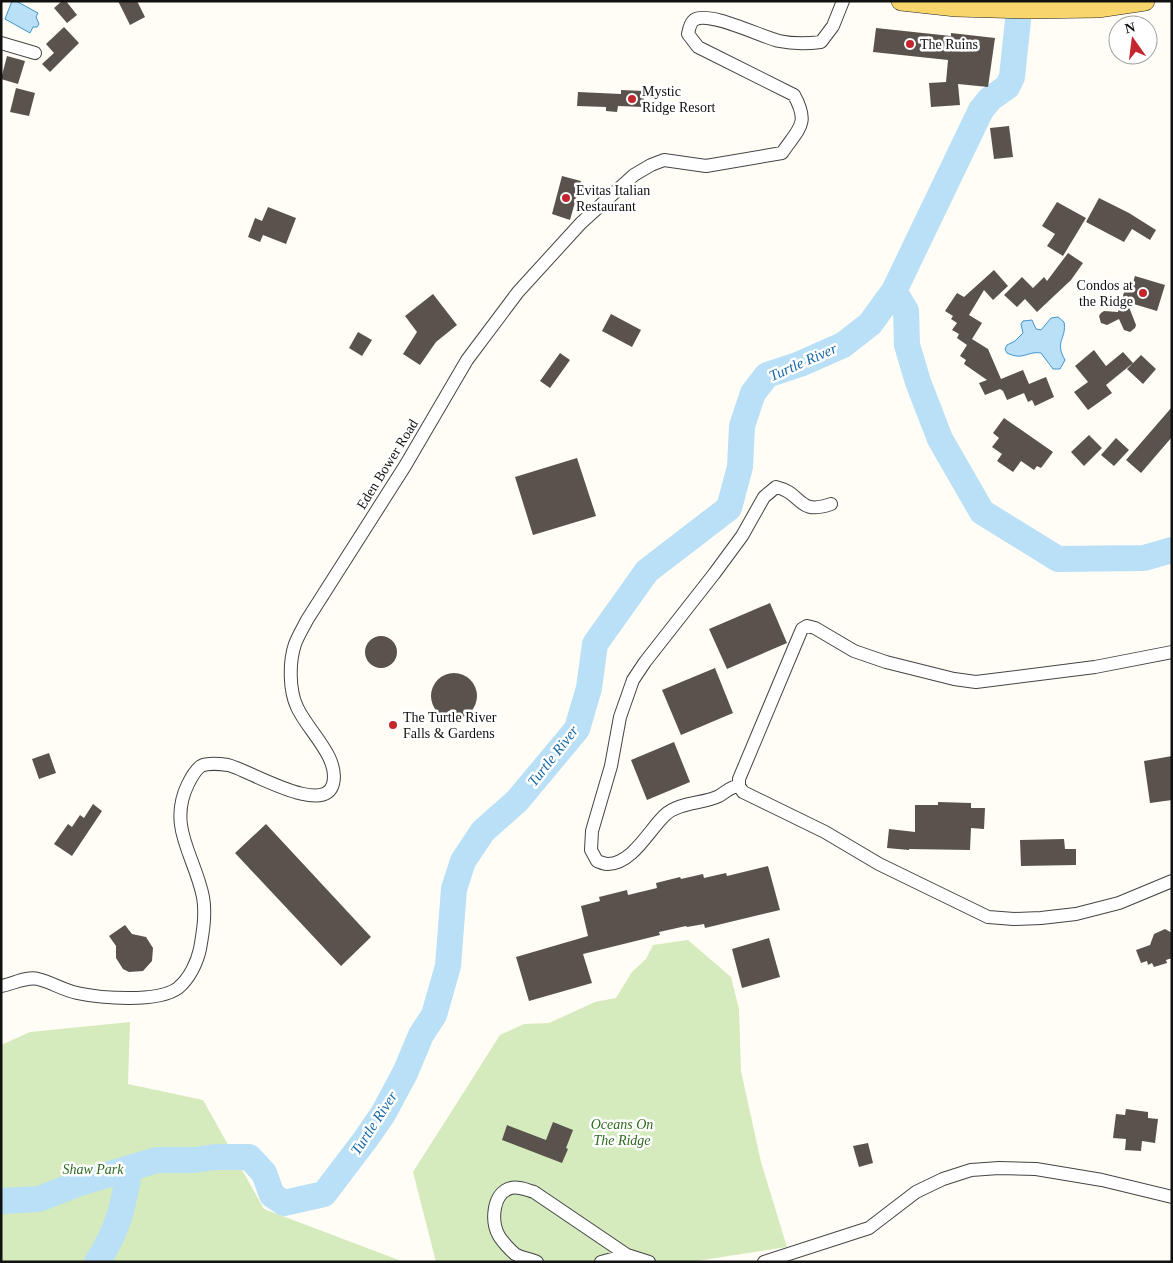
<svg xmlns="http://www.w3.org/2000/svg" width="1173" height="1263" font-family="Georgia,serif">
  <rect width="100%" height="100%" fill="#fffdf5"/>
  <!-- green -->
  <path fill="#d5ebbd" d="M688,940L731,977L739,1009L741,1071L761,1162L787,1247L690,1262H436L413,1172L500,1035L524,1024L549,1023L595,1002L616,998L632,972L646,959L653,945Z
    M130,1022L128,1084L203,1100L264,1209L404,1262H1V1045L30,1032Z"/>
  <!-- water -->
  <path fill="#b9e0f7" stroke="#3f96cf" d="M12,1H16L38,13L36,17L39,24L37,27H33L30,33L5,19Z
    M1058,317L1064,322C1067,339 1054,341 1065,360L1060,369H1053L1041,353C1026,351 1024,361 1007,353L1005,349L1007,345L1015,341L1023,333L1021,324L1023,321L1032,320L1036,329L1041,330L1051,318Z"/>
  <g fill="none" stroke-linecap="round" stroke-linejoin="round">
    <!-- river -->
    <path stroke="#b9e0f7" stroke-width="26" d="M894,291L906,311L907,345L918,382L940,439L982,512L1058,559L1144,558L1172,550
      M1,1201L39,1199L80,1183L130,1168
      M97,1262C119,1229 123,1206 130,1168L157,1160H194L215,1157H249L264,1173L272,1195L284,1203L324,1194L365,1140L383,1114L405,1073L421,1035L434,1015L448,966L454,889L463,861L483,831L517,801L577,729L589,688L595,644L647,571L729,508L740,467L742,426L753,393L767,375L800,364L843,345L870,324L894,291L981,110L990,99L1007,87L1012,77L1018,20"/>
  </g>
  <!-- building -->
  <path fill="#5a524d" d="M62,1H66L77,15L67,23L54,8Z
    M118,1H137L145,17L130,25Z
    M64,27L79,43L50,72L42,64L54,53L46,44Z
    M876,28L951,36V33L995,38L988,87L958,84L960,105L931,107L929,83L946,82L948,60L873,52Z
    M7,56L25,61L18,84L1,79Z
    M16,88L35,93L29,116L10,112Z
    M621,90L644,91V107L618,106L617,112L606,111V107L577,106L578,92L621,94Z
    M1009,126L1013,157L994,159L990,128Z
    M562,176L581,181L570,220L552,214Z
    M1099,198L1129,213L1156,230L1150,240L1132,229L1124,242L1086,222Z
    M1057,202L1086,218L1063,256L1047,246L1055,234L1042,226Z
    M268,207L296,218L286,244L263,235L260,242L248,237L255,218L262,221Z
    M1068,253L1083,263L1071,280L1037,312L1025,299L1017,307L1004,295L1022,277L1033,288L1044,277L1047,281Z
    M994,270L1008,286L993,300L984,290L969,315L982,323L972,339L988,349L1001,379L1023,370L1029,384L1046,377L1054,397L1035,406L1032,400L1028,402L1024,393L1007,400L1003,391L1000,389L985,395L979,383L987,380L964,364L966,360L960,356L967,345L957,338L959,334L952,330L957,323L951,319L953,316L945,311L957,293L964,297Z
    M1135,276L1165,285L1157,311L1127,302L1136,325L1135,328L1130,332L1124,330L1119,319L1107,325L1101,323L1099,316L1101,313L1104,311L1118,312L1126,286L1132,285Z
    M433,294L457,325L436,342L420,365L403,354L417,332L405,316Z
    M611,314L641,330L632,347L602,331Z
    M358,332L372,340L362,356L349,348Z
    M1094,350L1106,366L1123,352L1133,363L1106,385L1112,393L1088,410L1074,392L1088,382L1075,366Z
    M560,353L570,360L550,388L540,381Z
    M1141,355L1156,369L1143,384L1127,369Z
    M1172,407V437L1141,473L1126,460Z
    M1004,418L1053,452L1041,468L1037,466L1034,470L1021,461L1013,472L997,461L1002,454L992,447L999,438L993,433Z
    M1089,435L1102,448L1084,466L1071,452Z
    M1116,438L1129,450L1114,466L1101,455Z
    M577,458L596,516L533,535L515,477Z
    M770,603L787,643L727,669L709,629Z
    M365 652a16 16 0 1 1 32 0a16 16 0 1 1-32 0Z
    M715,668L733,713L681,735L662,690Z
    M431 696a23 23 0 1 1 46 0a23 23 0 1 1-46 0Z
    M674,742L690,782L647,800L631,760Z
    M49,753L56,773L39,779L32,759Z
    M1172,756V800L1150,803L1144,761Z
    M938,802L971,803V808H985L984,829L971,828L970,850L909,849V850L887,848L889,829L915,832V805H938Z
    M93,804L102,811L72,856L54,844L68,824L72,827L80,815L84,818Z
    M266,824L371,937L341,966L235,853Z
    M1064,839L1065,849H1076V865L1021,866L1020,840Z
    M768,866L780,910L705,928L704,924L687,927L686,926L659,932L660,935L583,954L592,983L529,1001L516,957L588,936L581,906L600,901L599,897L627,890L628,895L657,888L656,883L680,877L681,879L703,874L704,878L726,873L727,876Z
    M125,925L132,934L146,937L153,948L152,961L143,971L129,972L123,969L116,958V946L109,936Z
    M1165,929L1172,933V958L1166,960L1167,963L1154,967L1152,963L1148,965L1147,961L1141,963L1136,950L1150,945L1154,934Z
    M769,938L780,977L742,988L732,949Z
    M1126,1109L1148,1112V1118L1158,1119L1155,1143L1142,1141L1141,1151L1125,1150L1126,1139L1113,1138L1116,1114L1125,1115Z
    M553,1122L573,1130L566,1148L568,1149L562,1163L502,1140L507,1125L546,1140Z
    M868,1143L873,1163L859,1167L853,1146Z"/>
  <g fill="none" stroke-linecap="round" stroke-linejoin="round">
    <defs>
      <path id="minor" d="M1,43L35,53
        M1172,652L1095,667L976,682L954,679L886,662L854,651L815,628L807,626L802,629L799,636L739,779V786L743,792L825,832L879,864L988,917L1014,919L1041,918L1076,914L1119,903L1172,881
        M739,786C731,786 726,792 719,796C703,804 679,802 665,815C649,830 633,863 608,864C604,864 600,862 597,861L591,850L592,831L611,766L620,717L633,680L645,662L714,574L742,536L764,497L776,487C803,493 797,516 831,504
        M1,986C13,984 27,976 38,979C51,982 63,990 77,993C100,998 158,1003 178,988C189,979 197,963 200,949C203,932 206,914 203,897C195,856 167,827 188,784C191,778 195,770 201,766C207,763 221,764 228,765C247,769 324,817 333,784C340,757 307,730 297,707C289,690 289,662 295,644C298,636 303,628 307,620L405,466L467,360L518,292L581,223L634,175L651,165L664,160L706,166L782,153C799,128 810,124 794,95L698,47L688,34C689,29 690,23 694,20C709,10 761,37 779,41C793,44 806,44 821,42L833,26L843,1
        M537,1262C531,1259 521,1258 515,1254C510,1250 502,1241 499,1236C491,1222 492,1193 511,1188C518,1186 527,1190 534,1192L627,1255L649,1262
        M601,1262L627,1255
        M764,1262L869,1228L916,1192L943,1179L971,1170L999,1168L1036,1169L1102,1180L1172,1197"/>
      <path id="primary" d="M901,1L956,7L1029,9L1098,8L1145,1"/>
    </defs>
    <!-- minor casing -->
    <use href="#minor" stroke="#444" stroke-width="14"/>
    <!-- primary casing -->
    <use href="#primary" stroke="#222" stroke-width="20"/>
    <!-- minor -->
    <use href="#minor" stroke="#fff" stroke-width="12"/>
    <!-- primary -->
    <use href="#primary" stroke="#f9d66b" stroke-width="19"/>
  </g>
  <!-- markers -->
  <g fill="#c4262e" stroke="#fff" stroke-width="2">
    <circle cx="910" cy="44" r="5"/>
    <circle cx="632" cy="99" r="5"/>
    <circle cx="566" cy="198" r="5"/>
    <circle cx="1143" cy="293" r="5"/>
    <circle cx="393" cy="725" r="5"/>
  </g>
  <g text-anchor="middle" stroke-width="5" stroke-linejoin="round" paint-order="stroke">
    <!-- poi labels -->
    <g font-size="14" fill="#111" stroke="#fff" text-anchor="start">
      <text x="920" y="49">The Ruins</text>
      <text x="642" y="96">Mystic<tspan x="642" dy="16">Ridge Resort</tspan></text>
      <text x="576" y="195">Evitas Italian<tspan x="576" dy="16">Restaurant</tspan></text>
      <text x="1133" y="290" text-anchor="end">Condos at<tspan x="1133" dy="16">the Ridge</tspan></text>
      <text x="403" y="722">The Turtle River<tspan x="403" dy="16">Falls &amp; Gardens</tspan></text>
    </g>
    <!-- street labels -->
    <g font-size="14" fill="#111" stroke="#fff">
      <text transform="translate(387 464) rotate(-58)" y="5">Eden Bower Road</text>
    </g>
    <!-- park labels -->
    <g font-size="14" font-style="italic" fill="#2f6b1f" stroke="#fff">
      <text x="622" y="1129">Oceans On<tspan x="622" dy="16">The Ridge</tspan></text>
      <text x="93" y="1174">Shaw Park</text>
    </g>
    <!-- water labels -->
    <g font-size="15" font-style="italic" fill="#1768a6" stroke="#fff">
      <text transform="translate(803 362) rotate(-24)" y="5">Turtle River</text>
      <text transform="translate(553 756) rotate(-52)" y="5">Turtle River</text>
      <text transform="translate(374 1123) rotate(-57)" y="5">Turtle River</text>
    </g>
  </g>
  <!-- border -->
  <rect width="1173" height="1263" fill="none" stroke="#111111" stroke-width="5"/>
  <!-- north arrow -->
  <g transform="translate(1133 40) rotate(346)"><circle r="24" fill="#ffffff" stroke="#a0a0a0"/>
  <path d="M0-4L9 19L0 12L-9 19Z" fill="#c4262e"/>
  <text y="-8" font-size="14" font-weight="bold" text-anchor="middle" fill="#111111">N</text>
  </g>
</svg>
